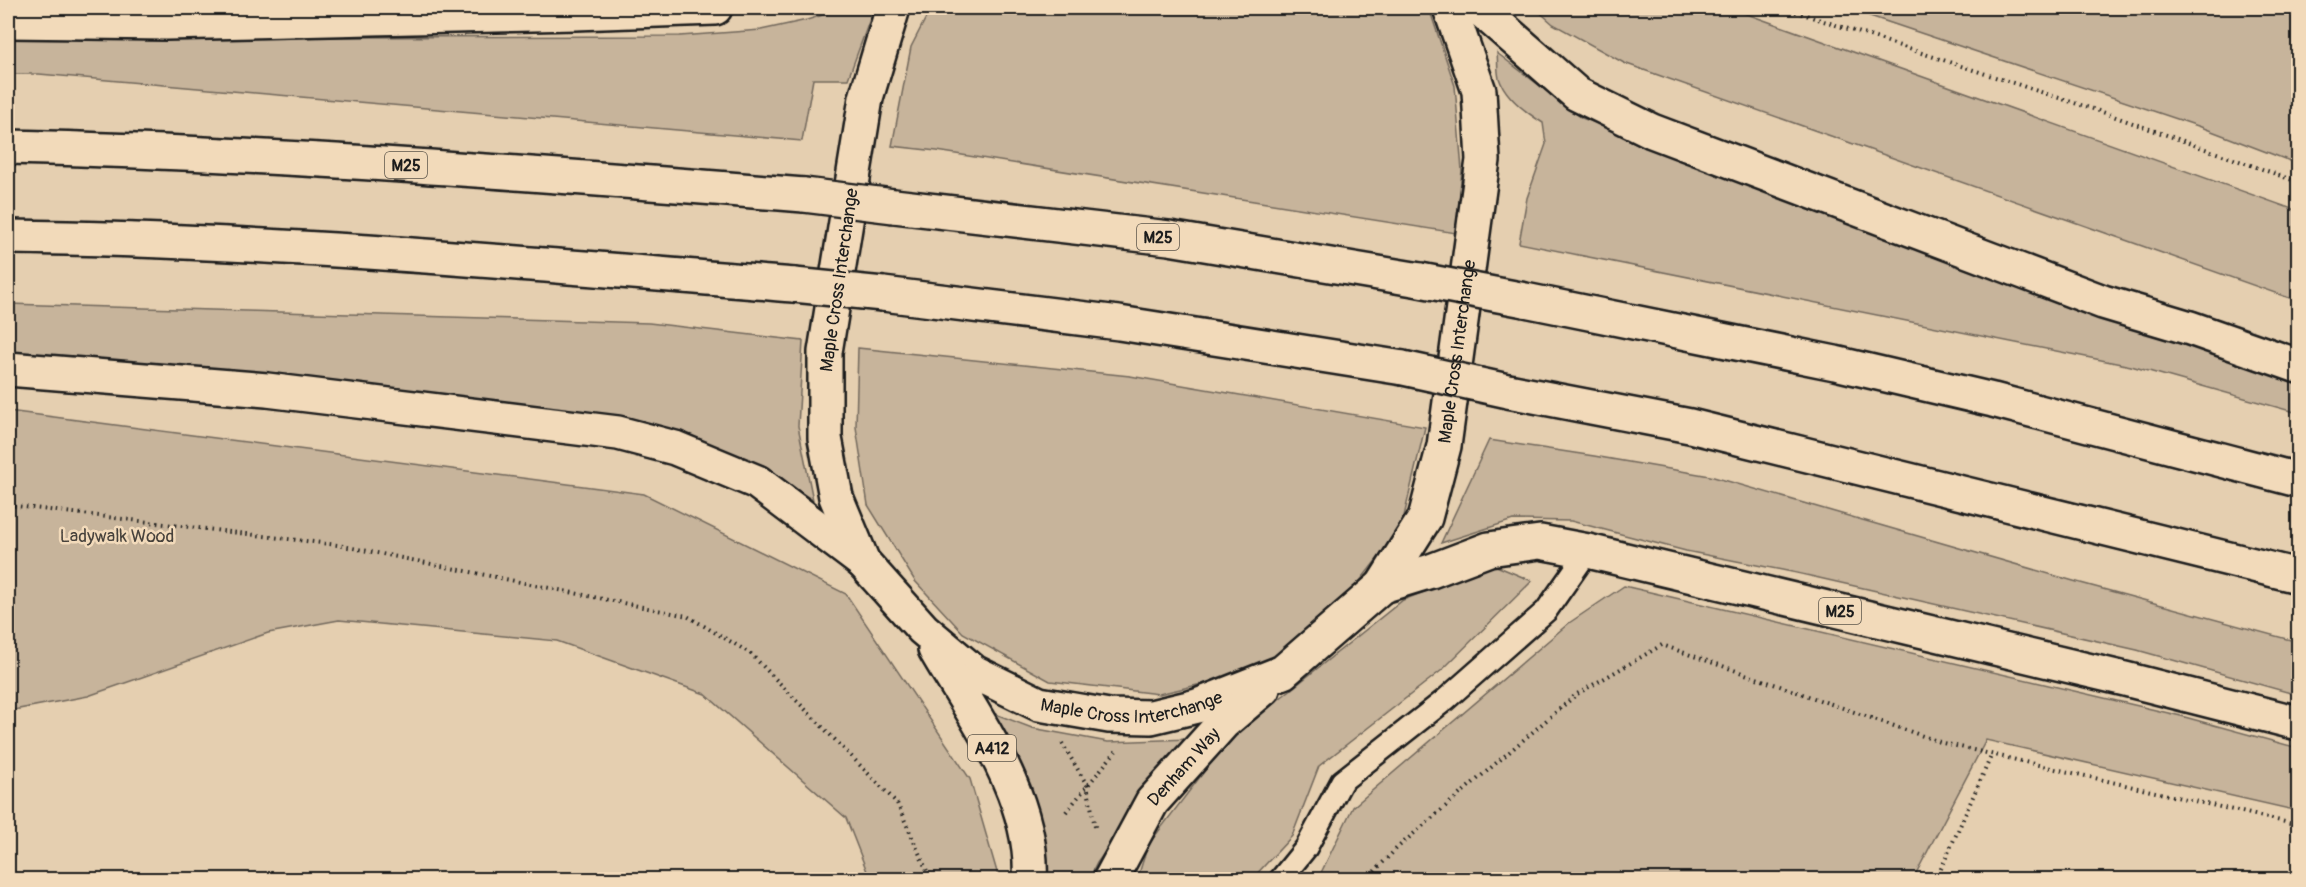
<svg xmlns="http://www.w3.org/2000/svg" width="2306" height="887" font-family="Pangolin,sans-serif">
  <rect width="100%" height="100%" fill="#e5cfb0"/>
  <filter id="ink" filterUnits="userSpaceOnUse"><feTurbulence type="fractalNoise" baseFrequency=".0167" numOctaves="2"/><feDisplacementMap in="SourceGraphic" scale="12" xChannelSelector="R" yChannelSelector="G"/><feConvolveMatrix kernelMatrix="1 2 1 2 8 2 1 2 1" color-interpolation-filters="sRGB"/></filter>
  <g filter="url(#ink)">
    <!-- green -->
    <path fill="#c7b49b" stroke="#72685c" stroke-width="1.5" d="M845,8H874L848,79H813L802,141L39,74H8V38L680,36L761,30L807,20Z
      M931,8H1429L1455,86L1462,170L1456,233L937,151L892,146L911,47Z
      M1535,8H1730L2298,211V301L1624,63L1553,24Z
      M1846,8H2298V164L2201,127Z
      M1497,53L1582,118L2198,346L2298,379V413L2131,366L1519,243L1527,198L1546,144L1543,123C1527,113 1505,97 1499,78C1497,71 1498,61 1497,53Z
      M8,304L649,323L803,341L798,426L813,500L736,455L613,423L8,366Z
      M858,348L1130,376L1425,427L1401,529L1333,615L1257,671L1159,694L1050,681L963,633L915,581L868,505L856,427Z
      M8,411L644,494L846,594L970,779L999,879H870L846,818L705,694L557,641L339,620L268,633L88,696L8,711Z
      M1489,440L1594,456L1710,476L2077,582L2298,642V695L2137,650L1797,573L1686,551L1571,521L1513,520L1441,543Z
      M1494,565L1532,581L1442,670L1319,766L1292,836L1252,879L1137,880L1148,845L1229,739L1403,600Z
      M1624,586L2181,716L2298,748V811L1986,740L1913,879H1318L1353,807L1569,623Z
      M985,710L1032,728L1108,742L1189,739L1097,863L1089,879H1048L1046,855L1030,790Z"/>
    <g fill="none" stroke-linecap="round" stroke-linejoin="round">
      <defs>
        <path id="lane" d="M1280,880L1306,848L1342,781L1445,700L1546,611L1588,551"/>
        <g id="primary">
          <path id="s1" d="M893,8L866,98L825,352V438L836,497L863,562L923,629L974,672L1039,704L1109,716L1151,717L1197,706L1283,672L1382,586L1425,518L1444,446L1483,160L1479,91L1450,8"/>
          <path d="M935,649C974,717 1035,797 1030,880"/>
          <path id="s2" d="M1110,880L1152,802L1223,723L1263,689"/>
        </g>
        <path id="highway" d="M1479,8L1577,94L1652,131L2103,302L2190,328L2298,366
          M8,21L166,23L575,13L715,8
          M8,147C273,153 539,174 804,195
          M894,206L1169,238L1420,280
          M8,237C270,240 532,264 794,285
          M883,294L1119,323L1403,368
          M1525,300L1835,363L1993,400L2298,480
          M8,369L267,390L618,433L675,448L757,482L863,562
          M1508,391L1690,426L2298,576
          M1382,586L1431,571L1489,549L1540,542L1588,551L2125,679L2298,723"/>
      </defs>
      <!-- lane casing -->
      <use href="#lane" stroke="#1c1c1c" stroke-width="26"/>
      <!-- primary casing -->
      <use href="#primary" stroke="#1c1c1c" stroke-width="38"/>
      <!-- highway casing -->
      <use href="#highway" stroke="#1c1c1c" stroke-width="38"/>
      <!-- path -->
      <path stroke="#1c1c1c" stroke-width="4" stroke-dasharray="1.5 4.5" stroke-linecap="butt" d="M1784,8L2102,112L2298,182
        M8,505L338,545L687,616L750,653L897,803L931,880
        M1062,743L1087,785L1095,827
        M1066,812L1116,751
        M1366,880L1397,848L1577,694L1662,645L1943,743L2298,825
        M1936,880L1992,754"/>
      <!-- lane -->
      <use href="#lane" stroke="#f2daba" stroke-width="21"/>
      <!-- primary -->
      <use href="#primary" stroke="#f2daba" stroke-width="33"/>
      <!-- highway -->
      <use href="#highway" stroke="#f2daba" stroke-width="33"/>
      <defs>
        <path id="highway-bridge" d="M804,195L894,206
          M1420,280L1525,300
          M794,285L883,294
          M1403,368L1508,391"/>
      </defs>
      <!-- highway-bridge casing -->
      <use href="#highway-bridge" stroke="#1c1c1c" stroke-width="38" stroke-linecap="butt"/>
      <!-- highway-bridge -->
      <use href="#highway-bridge" stroke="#f2daba" stroke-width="33"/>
    </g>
  </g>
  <g text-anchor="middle" stroke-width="5" stroke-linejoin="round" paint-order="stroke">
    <!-- shield labels -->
    <g fill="#f2daba" stroke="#5c554b" stroke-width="1.5">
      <rect x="385" y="152" width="42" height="26" rx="4.5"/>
      <rect x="1137" y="224" width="42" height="26" rx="4.5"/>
      <rect x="1819" y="598" width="42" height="26" rx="4.5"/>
      <rect x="968" y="735" width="48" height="26" rx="4.5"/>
    </g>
    <g font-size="16" font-weight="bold" fill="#1c1c1c">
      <text x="406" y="171">M25</text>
      <text x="1158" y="243">M25</text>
      <text x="1840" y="617">M25</text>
      <text x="992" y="754">A412</text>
    </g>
    <!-- street labels -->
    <g font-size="18" fill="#1c1c1c" stroke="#f2daba">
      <text transform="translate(839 280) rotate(-82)" y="6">Maple Cross Interchange</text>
      <text dy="6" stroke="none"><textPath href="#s1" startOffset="1431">Maple Cross Interchange</textPath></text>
      <text dy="6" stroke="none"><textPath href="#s1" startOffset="891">Maple Cross Interchange</textPath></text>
      <text dy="6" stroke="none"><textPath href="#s2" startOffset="136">Denham Way</textPath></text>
    </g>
    <!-- park labels -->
    <g font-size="18" fill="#47423c" stroke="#f2daba">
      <text x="117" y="542">Ladywalk Wood</text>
    </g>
  </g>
  <!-- margin -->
  <rect width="2306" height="887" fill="none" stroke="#f2daba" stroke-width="30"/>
  <rect x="15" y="15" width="2276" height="857" fill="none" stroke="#1c1c1c" stroke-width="2" filter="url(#ink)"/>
</svg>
